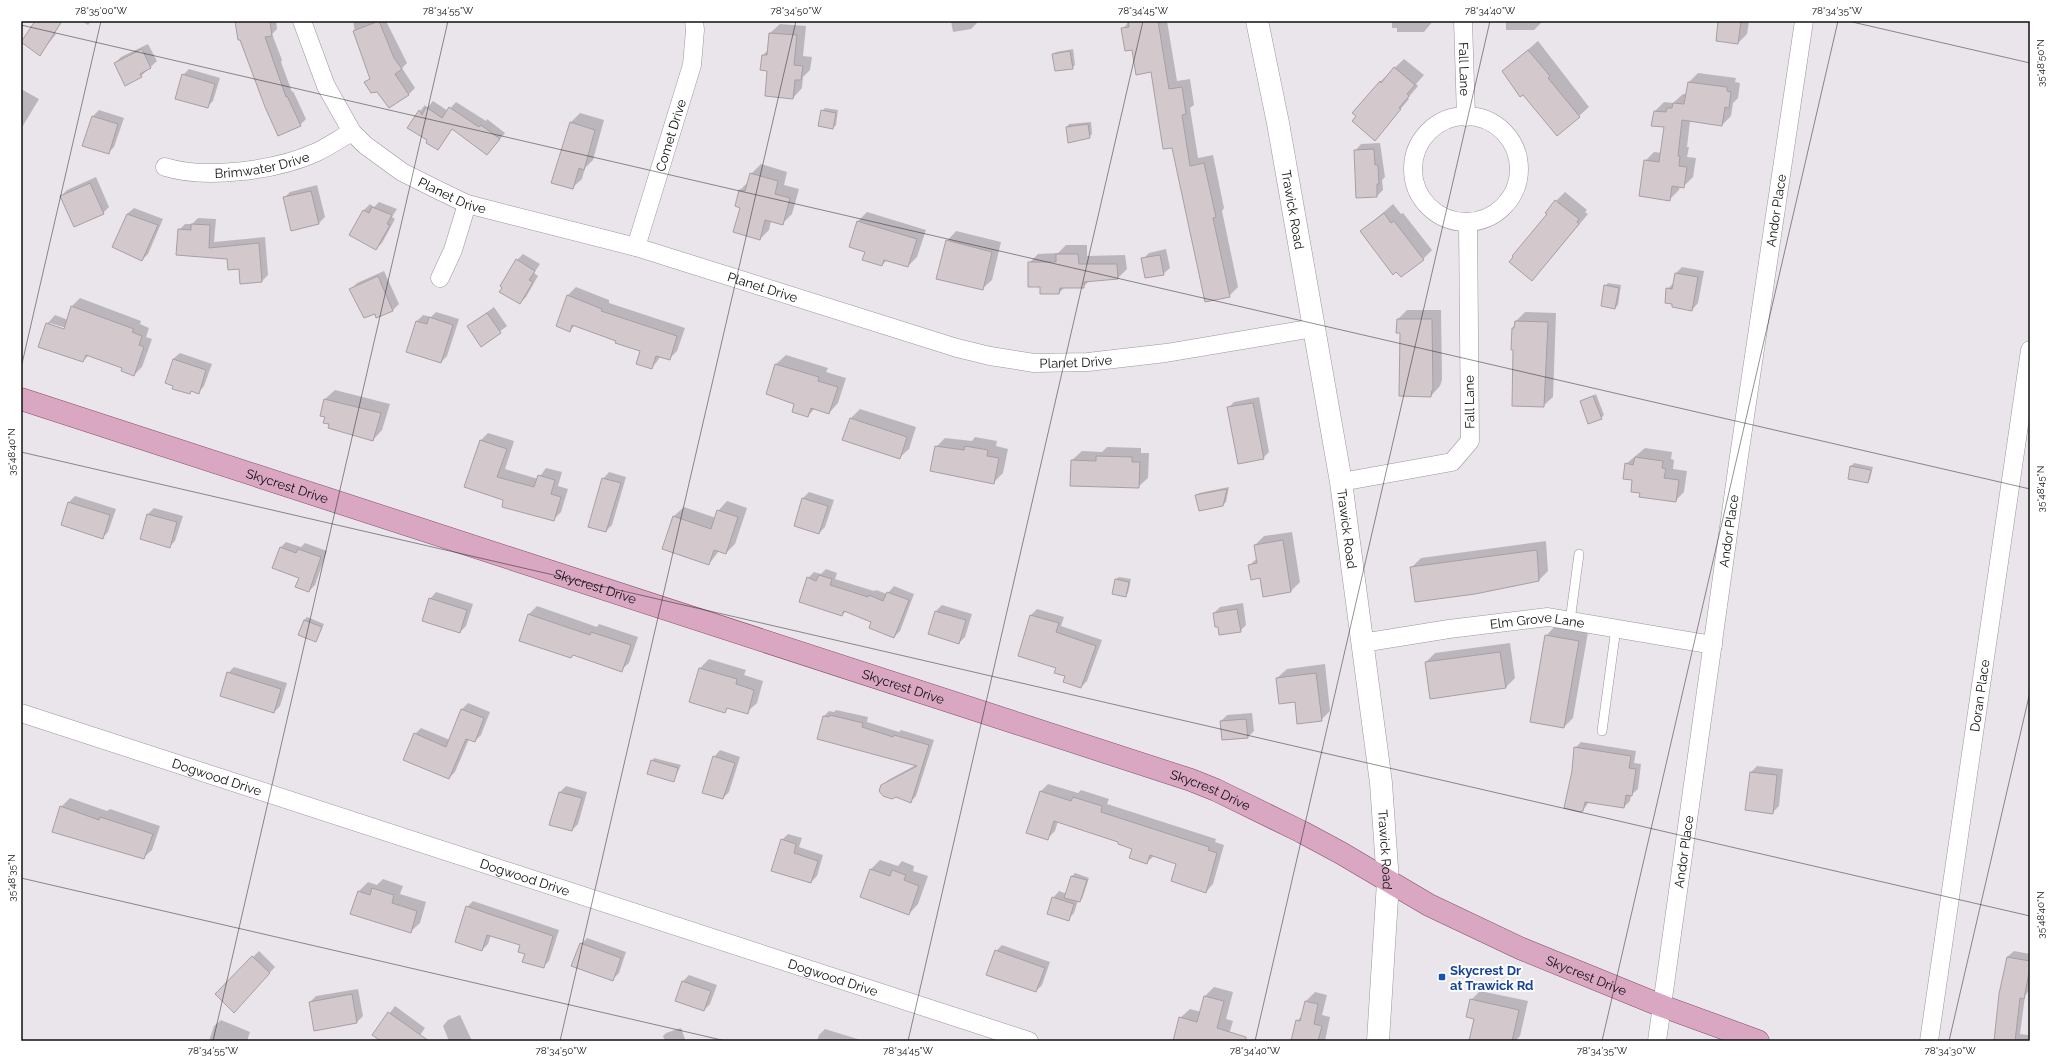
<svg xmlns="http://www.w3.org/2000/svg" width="2051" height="1062" font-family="Raleway,sans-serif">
  <rect width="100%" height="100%" fill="#eae4eb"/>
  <!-- shadow -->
  <path fill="#0003" fill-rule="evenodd" d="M36,21L62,22L54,33L56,34L40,54Z
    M82,21H91L88,25Z
    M236,21H276L277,29L272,34L282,60L281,62L292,92L293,91L306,119L300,125Z
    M353,21H386L407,63L402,68L415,88L409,94L378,91L365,82L370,78L356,38Z
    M951,21H977V23L971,29L953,32Z
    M1129,21H1167L1177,81L1190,79L1194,105L1190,108L1198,158L1213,155L1224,208L1222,211L1238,287L1229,296L1173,147L1152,71L1133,48L1123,29Z
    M1392,21H1433L1424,32H1397V28H1392Z
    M1506,21H1543L1534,30H1506Z
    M1719,21H1749L1747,34L1738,43Z
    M780,24L806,26L803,56L812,57L810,70L803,77L802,88L793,98L768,70L763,55L769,49L770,33Z
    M1538,41L1589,107L1579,116L1503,71Z
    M148,44L157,61L141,76L115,63L121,57Z
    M1073,49L1075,65L1072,68L1053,54L1056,52Z
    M1404,59L1424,75L1416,84L1418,86L1408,98L1409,99L1375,139L1357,116L1380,82Z
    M189,69L220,78L213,101L207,107L183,75Z
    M1698,73L1736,78L1735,82L1740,83L1738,98L1733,103L1731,116L1722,125L1690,121L1687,147H1689L1687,157L1696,158L1693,177L1684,186H1680L1679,190L1670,199L1645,161L1654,152L1662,153L1666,127L1655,111L1664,102L1673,103L1683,94H1687L1689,82Z
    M21,89L39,99L21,129Z
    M433,101L448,111L456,102L486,121L487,119L505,133L487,154L453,128L438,149L429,140L409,127L420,111L425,105L427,108Z
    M825,108L838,110L836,125L833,128L822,111Z
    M99,110L124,118L114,147L108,153L84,146L93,116Z
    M580,113L604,120L593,160L585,168L582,179L572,188L552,182L571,122Z
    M1091,122L1092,134L1089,137L1067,127L1069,124Z
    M1380,143L1385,177L1382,180L1383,190L1377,196L1355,151L1361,144Z
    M761,164L787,172L784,185L799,189L792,214L782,224L771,221L769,230L760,239L741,207L740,190L749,181L751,174Z
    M96,177L109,207L103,213L61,196L67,190Z
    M317,185L325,217L319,223L292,230L284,198L290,192Z
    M1565,192L1587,210L1585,212L1588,214L1541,270L1548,214L1556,201Z
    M379,202L397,209L392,217L395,219L382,243L376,249L350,235L364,210L370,204L374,207Z
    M1393,204L1401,214L1403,213L1432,250L1423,259L1361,232Z
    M134,208L163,219L148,254L142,260L114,246L127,214Z
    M867,212L926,230L917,257L908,266L887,260L882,265L866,251L850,246L858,221Z
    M198,218L216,219L214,242L265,237L268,275L262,281L227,258L177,254L179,230L185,224H192Z
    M956,231L1001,242L992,280L982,289L947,241Z
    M1066,245H1087V256L1125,255L1127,269L1118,278L1090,280L1083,287H1065L1059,293L1041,286L1029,263L1038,254L1058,253Z
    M1166,249L1170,268L1163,274L1143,259L1149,253Z
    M523,254L540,264L534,273L538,276L526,297L520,303L517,260Z
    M1682,267L1704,271L1698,303L1692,310L1667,289L1674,283L1676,273Z
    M384,271L399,304L393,310L377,317L375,312L351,289L357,283Z
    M1608,283L1621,285L1618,305L1615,308L1605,286Z
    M576,287L609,300V303L685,328L677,351L669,359L661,356L652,368L641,351L617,340L575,325L570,331L558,325L568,295Z
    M80,298L141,321L140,324L149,328L146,337L152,339L142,367L134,375L124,367L89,355L83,361L47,324L55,315L68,320L72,306ZM50,323L69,329L68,331L50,325Z
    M494,307L507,326L481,346L468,326Z
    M1407,310H1441L1442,380L1440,386L1431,396L1402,332L1398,319Z
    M436,312L459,319L447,356L441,362L407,351L417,321L423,315L431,317Z
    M1525,312L1556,313L1553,397L1543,406L1514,349L1513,328L1516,321Z
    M180,353L212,364L204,386L198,393L192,390L190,393L173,359Z
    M786,355L828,368L826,372L846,378L838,403L829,413L815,408L808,416L796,403L767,394L776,364Z
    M335,390L390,404L382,430L373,440L330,423L326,416L325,399Z
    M1596,394L1604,415L1601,418L1581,401Z
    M1259,397L1269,452L1263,458L1228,408L1234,402Z
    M860,409L916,427L909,449L899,458L844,440L851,418Z
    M488,433L514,441L505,469L538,479L546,468L562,472L558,486L568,489L561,512L553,520L505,499L480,441Z
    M975,437L997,441L996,446L1008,449L1003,473L994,482L936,447L945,438L972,441Z
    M1107,447L1141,448V453H1149L1148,478L1138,487L1072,460L1082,451L1102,452Z
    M1645,448L1672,452L1671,459L1674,460L1673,469L1687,471L1684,492L1675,501L1641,492L1633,479L1626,464Z
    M1854,463L1873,467L1870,479L1868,482L1849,478L1851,466Z
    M609,472L626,477L612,525L606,531L603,479Z
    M1229,487L1226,502L1223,505L1197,496L1199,493Z
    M809,492L834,500L825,527L819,533L795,525L803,498Z
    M75,496L116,509L108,532L102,538L62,525L69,502Z
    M727,501L747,508L735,544L726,553L719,551L709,564L674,516L684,507L716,518L718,511Z
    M154,508L183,516L175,541L169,547L141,538L148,514Z
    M1292,532L1300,582L1290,592L1261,577L1250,565L1257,558L1255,545L1264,536Z
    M1546,541L1548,571L1539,580L1411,568L1421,558Z
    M286,542L301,547L305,543L327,551L315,585L309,591L280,548Z
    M826,569L837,573L835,579L874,591L876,590L887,594L894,586L914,594L900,631L894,637L872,621L846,611L842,615L808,578L814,572L821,574Z
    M1119,577L1131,579L1128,593L1125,596L1116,579Z
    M436,592L473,604L466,626L460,632L430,599Z
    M1243,603L1246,625L1240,631L1219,626L1214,613L1220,607Z
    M942,605L972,614L965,637L959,643L929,634L936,611Z
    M537,606L597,627L599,624L638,637L629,663L621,670L574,655L571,657L521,640L529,614Z
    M1037,609L1064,617L1061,626L1102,640L1087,681L1081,687L1057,667L1019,656L1031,615Z
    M307,617L324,624L316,641L304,620Z
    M1555,626L1588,632L1573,718L1564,727L1546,636Z
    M1510,643L1515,678L1505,688L1426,662L1435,653Z
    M709,659L746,670L744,675L763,681L757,703L747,712L729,707L725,712L700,668Z
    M1325,664L1330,711L1321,720L1296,701L1277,678L1287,669Z
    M234,667L287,683L280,706L274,712L228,673Z
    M468,703L490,712L481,735L475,741L469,739L455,772L449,778L415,734L421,728L450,740L462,709Z
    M836,710L868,717L867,722L899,732L901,730L934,740L916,796L911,801L882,786L888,780L916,765L824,716L829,711L834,712Z
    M1252,713L1254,731L1248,737L1221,721L1227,715Z
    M1581,742L1636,751L1634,763L1641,764L1638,789L1631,795L1630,801L1624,807L1589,802L1583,810L1573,771L1575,748Z
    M720,750L740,757L729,792L723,798L714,757Z
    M654,758L681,765L674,780L652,761Z
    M1757,766L1783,769L1779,806L1772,813L1746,810L1751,772Z
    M1048,784L1078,793L1081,790L1109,799L1107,804L1216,839L1215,842L1224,845L1213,884L1206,892L1178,863L1154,856L1147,862L1133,848L1120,842L1058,821L1055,831L1047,839L1041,791Z
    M566,786L587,792L578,824L572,830L560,792Z
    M70,798L107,811L110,809L160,826L152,850L143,858L61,807Z
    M788,834L802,838L799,847L823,855L817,876L811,882L782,840Z
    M880,860L898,866L902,861L914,866L913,871L928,876L918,904L909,914L861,896L871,869Z
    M1075,873L1089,878L1082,899L1078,901L1074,913L1068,919L1053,898L1059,891L1067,894L1072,876Z
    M383,879L403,886L400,894L426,902L420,923L410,932L359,891L368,882L377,885Z
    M473,901L559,930L549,961L543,967L526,953L521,944L491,935L488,944L482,950L467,907Z
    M587,938L626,952L619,973L613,979L581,944Z
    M1002,945L1050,962L1042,985L1036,991L996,951Z
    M259,951L275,967L234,1011L217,994Z
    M2014,951L2030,954V989L2025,996L2020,1034L2029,1035L2028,1041H1995L2007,957Z
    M689,975L717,985L710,1004L704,1010L677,1001L683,981Z
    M1214,987L1233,992L1226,1019L1233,1021L1227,1041H1179L1180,1018L1190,1009L1201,1012L1205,996Z
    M358,989L363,1016L357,1022L310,1002L316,996Z
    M1480,991L1528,1001L1520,1036L1515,1041H1470L1475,1018L1471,1000Z
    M1315,992L1327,995L1322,1015L1330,1017L1325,1041H1292L1297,1021L1303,1015L1306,1001Z
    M395,1006L425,1028L416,1041H383L374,1034Z
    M460,1015L472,1041H449L443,1026L448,1020Z
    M221,1020L250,1032L247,1041H209L214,1026Z
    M681,1028L685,1039L683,1041H665L663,1036L666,1033Z
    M825,1029L864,1041H817L819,1035Z"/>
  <!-- building -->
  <path fill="#d3c9cc" stroke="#a99fa2" d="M35,21H62L40,56L21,42Z
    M235,21H270L272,36L265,37L286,97L287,96L301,126L278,136L265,107L240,40H238Z
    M379,21L394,58L402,69L395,74L409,95L389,108L377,92L371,93L364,82L370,79L353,31Z
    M1128,21H1158L1169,89L1182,87L1186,114L1182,115L1190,166L1204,163L1216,217L1213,218L1230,297L1205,302L1172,148L1163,149L1151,72L1136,75L1132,50L1125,51L1121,28L1129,27Z
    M1718,21H1741L1738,44L1716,41Z
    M769,33L797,35L794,65L803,66L801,80H795L793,99L765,96L767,71L760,70L762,55H767Z
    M142,49L151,68L140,74L142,77L125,86L114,63Z
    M1528,50L1550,76L1548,78L1580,117L1557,136L1523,95L1520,97L1502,71Z
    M1070,51L1073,69L1055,71L1052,54Z
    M1394,67L1415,85L1407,94L1409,96L1399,108L1401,109L1375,141L1352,121L1356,116L1352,113L1380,81L1381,83Z
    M182,74L215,84L208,108L175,99Z
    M1688,82L1727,87V91L1731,92L1729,108L1725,107L1722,126L1682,120L1678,156H1680L1679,166L1687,167L1684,188L1672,186L1670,201L1639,196L1644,160L1659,162L1664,127L1651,126L1654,111L1666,112L1667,108H1672L1673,103L1684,104Z
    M426,107L442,118L449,107L479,127L481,125L500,139L487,155L452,129L438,150L426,143L427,140L407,128L419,110L422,115Z
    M821,110L836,113L833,129L818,126Z
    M92,116L118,124L109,154L82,146Z
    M570,122L595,130L584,170L579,168L573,189L551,183Z
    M1088,124L1090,138L1068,143L1066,127Z
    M1374,149L1375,165H1378L1379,184H1377V197L1356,198L1354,150Z
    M750,173L778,181L775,194L790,198L783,225L765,220L760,240L733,232L740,208L735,206L739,190L745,191Z
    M90,183L104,214L74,227L60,196Z
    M311,191L319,224L291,231L283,197Z
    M1555,200L1579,219L1577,222L1579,224L1532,281L1509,262L1513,257L1512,256L1547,214L1545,213Z
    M372,207L392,215L387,224L390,225L376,250L349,235L363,210L369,213Z
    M1384,213L1391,223L1394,221L1424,260L1401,277L1396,272L1393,275L1360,231Z
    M127,214L158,225L142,261L112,247Z
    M857,221L917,239L908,267L884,260L882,266L862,260L865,252L849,247Z
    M191,224L210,225L209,248L259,243L262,282L240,284L239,269L228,270L227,259L176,255L178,229L191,230Z
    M946,240L992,252L983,290L936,279Z
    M1056,254H1078L1079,264H1117L1118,279L1084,282V288H1060L1059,294H1040V287H1028V262H1056Z
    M1160,255L1164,275L1145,278L1141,258Z
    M516,259L535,271L529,280L533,282L520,304L499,292L502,288L500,286Z
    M1675,273L1698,277L1692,311L1672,307V304L1665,303L1666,288L1672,289Z
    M378,276L393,311L376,318L375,314L364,318L349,289Z
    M1604,285L1619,288L1615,309L1601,306Z
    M567,295L602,309L601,311L677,336L670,360L656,356L652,369L636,364L640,351L615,343L616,341L572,325L570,332L556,326Z
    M71,306L134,329L132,332L142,336L139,345L144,347L134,376L121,371L122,368L86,355L83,362L38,347L46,323L64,329Z
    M487,313L501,333L481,347L467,326Z
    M429,317L453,325L441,363L406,352L416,321L427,324Z
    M1397,319H1432L1433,390H1432L1431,397L1399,396L1400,333H1396Z
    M1515,321L1548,322L1544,407L1512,406L1513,350H1511L1512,328H1514Z
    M173,359L206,370L199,394L191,391L190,394L172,389L173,386L165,383Z
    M775,364L819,377L818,381L838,387L829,414L811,408L808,417L792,412L794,404L766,394Z
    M1593,396L1602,419L1588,424L1580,401Z
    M324,399L381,413L373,441L328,428L329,424L323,423L325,417L320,416Z
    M1253,403L1264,459L1238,464L1227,407Z
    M850,418L907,437L900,459L842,440Z
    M480,440L507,449L497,477L534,487L538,475L555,480L551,494L561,497L554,521L502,507L503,500L464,487Z
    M935,446L964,450L965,446L988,450L987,456L999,458L994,484L930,471Z
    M1096,456L1132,457V462H1140L1139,488L1070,486L1071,460L1096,461Z
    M1635,457L1663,461L1662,468L1666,469L1664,478L1679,480L1676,502L1639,497L1640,493L1631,492L1632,480L1623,479L1625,463L1633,465Z
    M1850,466L1871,470L1868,483L1848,479Z
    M602,478L621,483L606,532L588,527Z
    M1227,489L1223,506L1199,511L1195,495Z
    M802,498L828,506L819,534L794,526Z
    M68,502L110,515L103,539L61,525Z
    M717,510L738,517L726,554L714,550L709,565L662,549L673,516L711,529Z
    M147,514L177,522L170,548L140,539Z
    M1283,540L1291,592L1263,597L1260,578L1251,580L1248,565L1257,563L1254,545Z
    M280,547L296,553L298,549L321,557L309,592L295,587L299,578L272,568Z
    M1537,550L1539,581L1475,594L1415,602L1410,567Z
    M819,575L832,579L830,585L868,597L869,595L883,601L887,592L909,600L894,638L869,628L871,622L844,611L842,616L799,602L807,577L816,581Z
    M1115,579L1129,582L1126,597L1112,594Z
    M429,598L467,610L460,633L422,621Z
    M1237,609L1241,632L1219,635L1218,627H1215L1213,613Z
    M935,611L966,620L959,644L928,634Z
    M528,614L590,635L591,632L631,645L622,672L573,655L571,658L519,641Z
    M1030,615L1059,623L1056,632L1096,646L1081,688L1063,682L1065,676L1054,673L1056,668L1018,656Z
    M304,620L322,627L316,642L298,635Z
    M1545,635L1579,641L1564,728L1530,722Z
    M1500,652L1506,688L1430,699L1425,662Z
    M699,668L737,679L736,684L754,690L748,714L727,708L725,713L689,702Z
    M227,672L281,689L274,713L220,696Z
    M1316,673L1322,721L1297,724L1295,702L1279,704L1276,678Z
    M461,709L484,718L475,742L466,739L449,779L403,760L414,733L446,747Z
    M830,715L863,723L862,727L893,737L894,735L929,745L911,803L896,797L892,799L883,796L879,791L881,785L917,766L817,739L823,716L829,717Z
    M1246,719L1248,738L1222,740L1220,721Z
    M1574,747L1631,756L1629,768L1636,769L1632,796L1626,795L1624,808L1585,802L1583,811L1581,812L1564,808L1572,771Z
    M713,756L735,763L723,799L702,793Z
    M651,760L678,768L674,782L647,774Z
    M1750,772L1777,775L1773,814L1745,810Z
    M1040,791L1071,801L1073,797L1102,806L1101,812L1209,847L1208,850L1217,853L1206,893L1171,881L1176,864L1150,855L1147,864L1129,858L1132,849L1118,844V842L1054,821L1048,840L1026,833Z
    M559,792L582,798L572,831L549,825Z
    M60,806L99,820L100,817L153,834L144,859L52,832Z
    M781,839L796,844L794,853L818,861L811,883L771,871Z
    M870,869L890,876L892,870L906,875L904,880L919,886L909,915L860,897Z
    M1071,876L1087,880L1080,902L1064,898Z
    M372,888L394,895L392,903L417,911L411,933L350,914L358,891L370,895Z
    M1052,897L1074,904L1069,921L1047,914Z
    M466,906L553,936L544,968L522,962L525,954L518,952L520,945L487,935L482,951L455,942Z
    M580,943L621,958L613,981L571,966Z
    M995,950L1045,968L1036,992L986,975Z
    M252,956L270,973L234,1013L215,994Z
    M2007,957L2030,961V967L2024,999L2020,998L2015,1041H1994L1999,994Z
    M682,981L711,991L704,1011L675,1001Z
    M352,994L357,1023L314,1031L309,1002Z
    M1204,996L1224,1001L1217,1028L1246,1037V1041H1173L1179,1017L1197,1022Z
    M1470,999L1519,1010L1512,1041H1469L1474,1019L1466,1017Z
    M1305,1001L1318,1004L1314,1024L1322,1026L1318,1041H1291L1296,1020L1300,1021Z
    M388,1012L429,1041H381L372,1035Z"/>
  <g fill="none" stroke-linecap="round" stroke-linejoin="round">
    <defs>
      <path id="lane" d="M1570,621L1579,554
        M1602,731L1616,628"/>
      <g id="street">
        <path id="s1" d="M302,21L326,86L352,132L365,145L402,172L438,190L467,204L636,247L957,348L990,356L1034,363L1088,362L1166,353L1314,328"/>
        <path id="s2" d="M1463,21L1466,117"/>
        <circle cx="1466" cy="169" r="53"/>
        <path id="s3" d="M165,167C207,180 278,170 317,152C329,146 341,138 352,132"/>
        <path id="s4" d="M636,247L692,65L695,30L694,21"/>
        <path d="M440,278L453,250L467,204"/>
        <path d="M1341,482L1452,462L1470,441L1468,222"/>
        <path id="s5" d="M1362,643L1449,629L1548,617L1713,645"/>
        <path id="s6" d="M21,713L1029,1041"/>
        <path id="s7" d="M1657,1041L1738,463L1804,21"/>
        <path id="s8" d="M1929,1041L2030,350"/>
      </g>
      <g id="secondary">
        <path id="s9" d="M1257,21L1278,123L1341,482L1381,783L1388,882L1378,1041"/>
      </g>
      <g id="primary">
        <path id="s10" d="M21,399L1191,780L1216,790L1302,832L1341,853L1429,905L1522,949L1662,1006L1758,1041"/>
      </g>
    </defs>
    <!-- lane casing -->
    <use href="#lane" stroke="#9b959c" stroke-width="10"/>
    <!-- street casing -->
    <use href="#street" stroke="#9b959c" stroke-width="19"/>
    <!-- secondary casing -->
    <use href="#secondary" stroke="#9b959c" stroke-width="23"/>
    <!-- primary casing -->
    <use href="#primary" stroke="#834c69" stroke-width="23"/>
    <!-- lane -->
    <use href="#lane" stroke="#fff" stroke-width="9"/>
    <!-- street -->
    <use href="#street" stroke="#fff" stroke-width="18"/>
    <!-- secondary -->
    <use href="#secondary" stroke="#fff" stroke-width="22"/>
    <!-- primary -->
    <use href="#primary" stroke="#d9a7c2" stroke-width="22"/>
  </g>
  <!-- ticks -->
  <path fill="none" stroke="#110f11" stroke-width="1" stroke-opacity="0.45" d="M1848,21L2030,63M21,25L2030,489M21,368L101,21M21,452L2030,916M21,878L726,1041M213,1041L448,21M560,1041L796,21M908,1041L1143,21M1255,1041L1490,21M1602,1041L1838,21M1949,1041L2030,692"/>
  <!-- markers -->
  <rect fill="#1a4fb4" stroke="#fff" stroke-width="1.5" x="1438" y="973" width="8" height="8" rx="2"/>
  <g text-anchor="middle" stroke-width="4" stroke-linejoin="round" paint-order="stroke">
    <!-- street labels -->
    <g font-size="13" fill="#110f11" stroke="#fff">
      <text dy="5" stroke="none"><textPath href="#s2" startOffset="48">Fall Lane</textPath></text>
      <text dy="5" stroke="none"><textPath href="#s4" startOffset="117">Comet Drive</textPath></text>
      <text dy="5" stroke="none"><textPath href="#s3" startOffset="98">Brimwater Drive</textPath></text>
      <text dy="5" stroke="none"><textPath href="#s1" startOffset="242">Planet Drive</textPath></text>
      <text dy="5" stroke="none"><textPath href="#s9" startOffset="192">Trawick Road</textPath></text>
      <text dy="5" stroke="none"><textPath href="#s7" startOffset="839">Andor Place</textPath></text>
      <text dy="5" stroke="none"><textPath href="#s1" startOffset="566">Planet Drive</textPath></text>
      <text dy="5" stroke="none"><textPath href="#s1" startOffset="890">Planet Drive</textPath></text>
      <text transform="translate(1469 402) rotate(-91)" y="5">Fall Lane</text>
      <text dy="5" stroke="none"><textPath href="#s10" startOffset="280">Skycrest Drive</textPath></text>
      <text dy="5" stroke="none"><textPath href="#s9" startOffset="516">Trawick Road</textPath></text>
      <text dy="5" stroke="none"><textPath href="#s7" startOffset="515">Andor Place</textPath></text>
      <text dy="5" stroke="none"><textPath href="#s10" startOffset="604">Skycrest Drive</textPath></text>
      <text dy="5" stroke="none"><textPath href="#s5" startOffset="177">Elm Grove Lane</textPath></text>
      <text dy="5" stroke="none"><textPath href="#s10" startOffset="928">Skycrest Drive</textPath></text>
      <text dy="5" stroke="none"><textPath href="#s8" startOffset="349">Doran Place</textPath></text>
      <text dy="5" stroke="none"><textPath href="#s6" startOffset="206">Dogwood Drive</textPath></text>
      <text dy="5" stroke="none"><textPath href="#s10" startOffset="1252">Skycrest Drive</textPath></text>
      <text dy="5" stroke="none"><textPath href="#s9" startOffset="839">Trawick Road</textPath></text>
      <text dy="5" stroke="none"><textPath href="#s7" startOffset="191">Andor Place</textPath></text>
      <text dy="5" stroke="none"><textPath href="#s6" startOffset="530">Dogwood Drive</textPath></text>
      <text dy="5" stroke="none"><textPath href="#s10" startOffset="1672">Skycrest Drive</textPath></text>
      <text dy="5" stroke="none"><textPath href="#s6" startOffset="854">Dogwood Drive</textPath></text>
    </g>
    <!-- transit labels -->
    <g font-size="13" font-weight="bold" fill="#164399" stroke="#fff" text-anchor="start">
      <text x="1450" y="975">Skycrest Dr<tspan x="1450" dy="15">at Trawick Rd</tspan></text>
    </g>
  </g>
  <!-- border -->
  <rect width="2051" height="1062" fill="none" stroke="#ffffff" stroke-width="44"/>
  <rect x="22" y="22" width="2007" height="1018" fill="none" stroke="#110f11" stroke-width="1.5"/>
  <g font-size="10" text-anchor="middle" fill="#110f11">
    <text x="101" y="14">78°35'00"W</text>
    <text x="448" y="14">78°34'55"W</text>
    <text x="796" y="14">78°34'50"W</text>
    <text x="1143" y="14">78°34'45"W</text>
    <text x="1490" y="14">78°34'40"W</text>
    <text x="1837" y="14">78°34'35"W</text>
    <text transform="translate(2040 63) rotate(-90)" y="4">35°48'50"N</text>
    <text transform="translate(11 452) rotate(-90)" y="4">35°48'40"N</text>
    <text transform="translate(2040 489) rotate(-90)" y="4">35°48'45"N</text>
    <text transform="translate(11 878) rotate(-90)" y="4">35°48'35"N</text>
    <text transform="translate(2040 915) rotate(-90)" y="4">35°48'40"N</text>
    <text x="213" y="1054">78°34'55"W</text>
    <text x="561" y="1054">78°34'50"W</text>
    <text x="908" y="1054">78°34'45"W</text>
    <text x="1255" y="1054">78°34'40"W</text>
    <text x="1602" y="1054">78°34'35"W</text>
    <text x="1950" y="1054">78°34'30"W</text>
  </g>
</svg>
